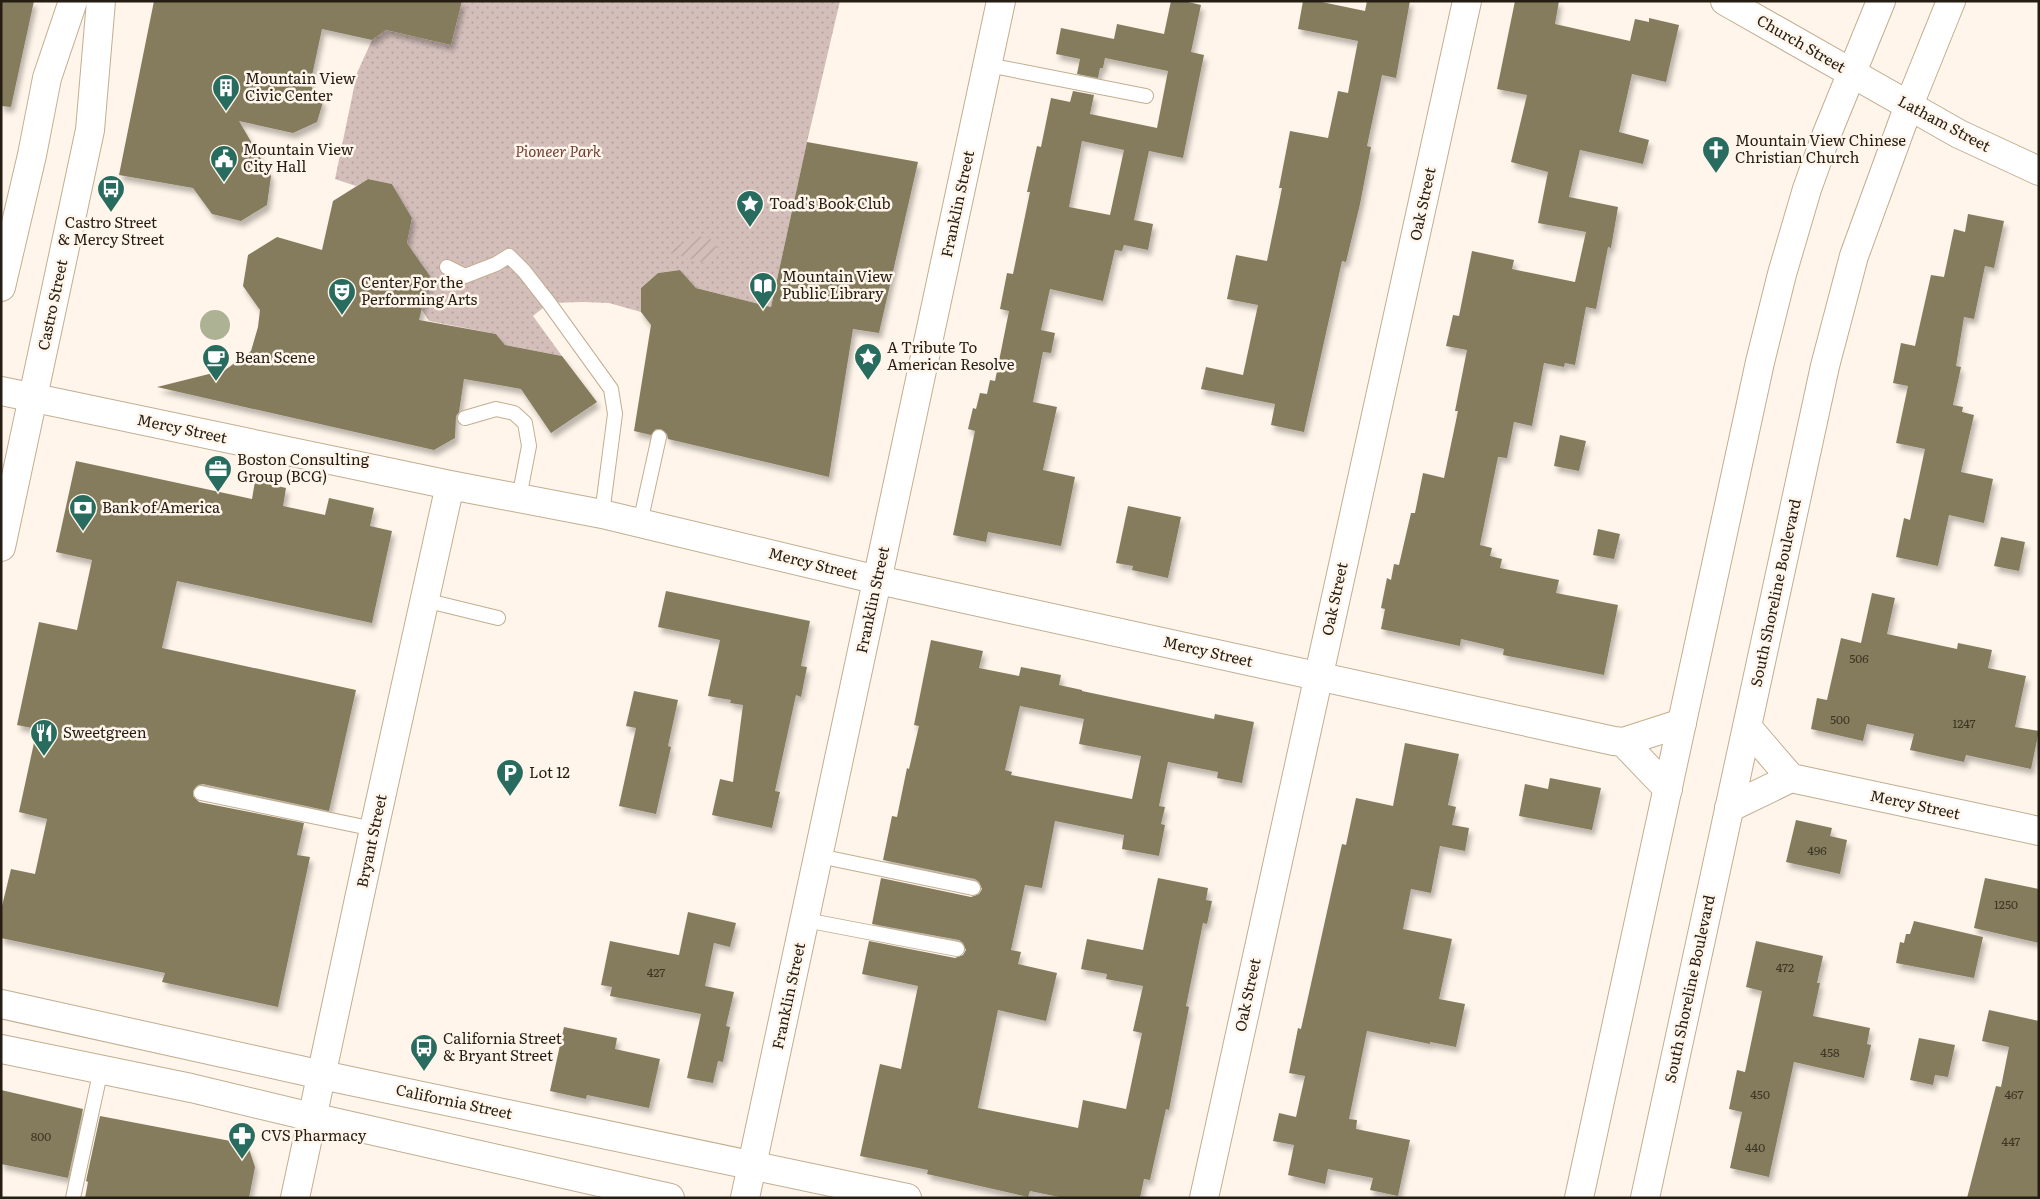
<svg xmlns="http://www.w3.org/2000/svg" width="2040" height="1199" font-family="Literata,serif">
  <defs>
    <pattern id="park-dots" width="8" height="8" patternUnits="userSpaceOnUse" patternTransform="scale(1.25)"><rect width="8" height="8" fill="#d3beba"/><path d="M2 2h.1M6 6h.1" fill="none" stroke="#b5a39f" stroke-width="1.8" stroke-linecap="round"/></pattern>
    <pattern id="garden-furrows" width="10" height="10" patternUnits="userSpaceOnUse" patternTransform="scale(1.25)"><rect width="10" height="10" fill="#d3beba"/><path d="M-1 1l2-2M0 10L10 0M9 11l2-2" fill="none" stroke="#b5a39f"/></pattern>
    <filter id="shadow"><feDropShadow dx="3" dy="5.5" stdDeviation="2.5" flood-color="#0004"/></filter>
  </defs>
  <rect width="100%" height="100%" fill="#fff5ea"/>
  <!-- park -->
  <path fill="url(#park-dots)" d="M462,1H840L807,142L771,307L696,288L680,270L658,273L641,288V312L609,303L583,302L549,303L533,316L562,356L505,345L496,334L429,321L422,310L430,276L407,243L412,218L392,184L368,179L356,186L335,179L357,73L372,40L386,30L451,45Z"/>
  <!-- garden -->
  <path fill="url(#garden-furrows)" d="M696,236L710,238L722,253L705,263L666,252Z"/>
  <!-- water -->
  <path fill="#adb294" d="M200 325a15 15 0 1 1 30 0a15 15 0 1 1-30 0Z"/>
  <!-- building -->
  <path fill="#857c5d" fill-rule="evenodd" filter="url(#shadow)" d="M1,1H34L11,107L1,106Z
    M154,1H462L451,45L386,30L372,40L322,29L310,85L323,102L317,122L293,133L239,121L271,176L267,205L241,221L212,214L193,188L119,175Z
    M1171,1H1184L1201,5L1191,52L1204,55L1183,158L1149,151L1134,220L1153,224L1148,250L1124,245L1122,251L1115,250L1103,301L1050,289L1041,330L1055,333L1051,353L1043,352L1033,402L1057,407L1043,470L1075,477L1061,546L988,532L986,542L953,535L975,431L968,429L973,408L976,409L980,393L987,394L990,380L995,381L1009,311L1000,309L1007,273L1013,274L1030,192H1027L1037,146L1041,147L1051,98L1070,102L1073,91L1094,95L1090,114L1157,128L1168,71L1105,58L1103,68H1100L1098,78L1077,74L1080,59L1056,54L1061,28L1114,39L1117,24L1164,34ZM1082,141L1124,150L1110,215L1069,207Z
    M1303,1H1317L1365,11L1367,1H1410L1396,78L1382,75L1367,146L1371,147L1360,204L1346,262L1342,261L1304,432L1271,425L1275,404L1201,389L1206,367L1243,375L1258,305L1227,299L1236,255L1267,261L1282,188H1279L1290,131L1328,138L1338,91L1348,93L1358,41L1298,29Z
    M1515,1H1559L1555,24L1630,41L1635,19L1649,22V18L1679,25L1666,82L1632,74L1619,132L1649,140L1643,164L1580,150L1569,197L1618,207L1611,248L1608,247L1596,309L1586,307L1575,365L1565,363L1564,367L1544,363L1532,426L1514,422L1507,458L1498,457L1480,545L1492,548L1490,556L1502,559L1500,568L1559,580L1556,593L1618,605L1604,675L1503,655L1504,649L1461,639L1460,646L1381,629L1385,609L1381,608L1387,578L1391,580L1394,564L1399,565L1411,513H1415L1423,473L1444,478L1458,411H1455L1467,350L1446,346L1453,315L1459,316L1472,251L1514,260L1512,269L1575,282L1586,232L1538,223L1548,172L1511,162L1527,95L1497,89Z
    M807,142L918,162L879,333L853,329L829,477L668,439L667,434L661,429H656L651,435L634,431L651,325L641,312V288L658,273L680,270L696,288L771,307Z
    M368,179L392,184L412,218L407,243L430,276L419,320L496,334L505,345L562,356L597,402L551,433L521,389L464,379L459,412L456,416L455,438L434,450L157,387L225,370L251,351L258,327L260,310L243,286L248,255L277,237L322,250L333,201Z
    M1968,214L2004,221L1994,268L1985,266L1974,319L1964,317L1956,366L1961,367L1953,405L1963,407L1962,412L1974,415L1961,472L1993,479L1984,523L1949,515L1938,566L1896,557L1904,518L1910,520L1925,449L1896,443L1908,386L1893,383L1901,343L1915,346L1931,275L1944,277L1954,229L1965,232Z
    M1560,435L1586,441L1579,471L1554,466Z
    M76,461L252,499L255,481L286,488L283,506L325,515L329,498L374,508L370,526L392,531L372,623L177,581L162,648L356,690L329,811L203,784L198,785L193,791V796L199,802L304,823L297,855L310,857L278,1007L162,982L165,973L1,938V910L11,869L35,874L47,819L19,812L37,729L17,725L39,622L77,630L92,560L56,552Z
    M1128,506L1181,517L1168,578L1132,570L1133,566L1116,563Z
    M1598,529L1620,534L1614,559L1593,555Z
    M2001,537L2025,542L2019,571L1994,566Z
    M666,591L810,621L801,666L807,667L801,697L796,695L775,791L780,792L772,828L712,815L720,779L733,782L743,705L730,703L731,700L708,696L720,640L658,627Z
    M1872,593L1895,598L1887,634L1957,649L1958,643L1992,650L1988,668L2026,676L2015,727L2039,731L2031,769L1966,755L1964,762L1910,750L1914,734L1867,724L1863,741L1811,729L1817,698L1827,700L1841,638L1861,643Z
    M931,640L983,651L979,668L1019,676L1021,667L1061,675L1059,685L1082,690V691L1214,719L1215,714L1254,722L1242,783L1217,778L1218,772L1168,762L1159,806L1165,807L1161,824L1165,825L1159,856L1122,849L1124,835L1055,821L1042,888L1025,885L1011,950L1021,952L1018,964L1057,973L1046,1021L998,1010L978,1108L1078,1128L1083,1100L1126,1109L1142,1033L1133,1031L1143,986L1106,979L1107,974L1081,969L1087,939L1143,950L1158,878L1208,888L1206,900L1212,901L1207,924L1203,923L1186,1006L1189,1007L1169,1110L1166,1109L1150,1180L1144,1179L1140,1198H1064L1030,1191L1028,1197L927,1174L928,1170L860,1156L880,1064L901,1069L918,986L862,974L869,941L955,958L963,955L966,950L963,943L959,940L872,924L881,878L971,897L979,894L982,889L979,882L975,879L883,860L892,816L897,817L907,768L909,769L919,726L914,725ZM1020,706L1084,719L1079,744L1141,756L1132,799L1011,775L1012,772L1005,770Z
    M634,691L678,700L668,746L671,747L656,814L619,806L636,728L626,726Z
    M1405,743L1459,754L1448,805L1456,807L1452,825L1469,828L1465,851L1440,846L1431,893L1411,889L1403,929L1452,939L1439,999L1465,1004L1456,1047L1430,1042V1044L1367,1031L1349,1119L1357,1120L1356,1129L1410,1140L1398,1196L1370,1190L1373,1178L1328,1169L1325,1184L1288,1175L1294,1145L1273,1141L1279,1113L1296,1117L1305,1076L1289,1073L1298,1028L1301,1029L1342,844L1346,845L1356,798L1393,806Z
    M1550,778L1601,788L1592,830L1519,816L1525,784L1548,789Z
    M1796,820L1832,828L1830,836L1847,840L1840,874L1786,862Z
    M1985,878L2039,889V943L1974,928Z
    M688,912L736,923L730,947L714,943L705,986L734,992L726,1026L730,1027L723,1062L718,1061L713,1083L687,1078L701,1014L610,996L612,987L601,985L610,941L679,955Z
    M1914,921L1983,937L1974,978L1896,963L1900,942L1904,943L1906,934H1910Z
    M1756,941L1823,956L1817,983H1820L1813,1016L1870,1028L1867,1044L1871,1045L1864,1078L1794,1062L1769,1177L1730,1168L1742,1112L1729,1109L1737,1070L1745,1072L1762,991L1746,987Z
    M1989,1010L2039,1021V1198H1967L1996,1086L2001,1087L2009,1047L1982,1041Z
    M564,1027L617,1038L615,1049L660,1059L649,1108L587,1095L586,1099L550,1091Z
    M1919,1038L1955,1045L1948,1077L1935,1075L1933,1085L1910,1080Z
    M1,1090L83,1109L68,1178L1,1164Z
    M100,1116L241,1143L249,1149L255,1167L249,1198H85L88,1182L86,1181Z"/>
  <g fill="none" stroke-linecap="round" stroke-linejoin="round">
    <defs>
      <path id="service" d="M988,65L1146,96
        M447,267L465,276L496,264L509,256L524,271L549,303L611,389L615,414L602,514
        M465,418L496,409L514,413L525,423L529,446L519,498
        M640,523L659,437
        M424,600L498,618
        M201,793L374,829
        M819,856L973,888
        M805,920L957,949
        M73,1198L101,1069"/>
      <path id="minor" d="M1725,1L1959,134L2039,171
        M1,391L450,485L602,514L878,580L1614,741L1623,742L1682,723
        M1748,728L1791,778L2039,831
        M1623,742L1668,789
        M1729,808L1791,778
        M295,1198L374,829L450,485
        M745,1198L1001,1
        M1204,1198L1467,1"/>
      <path id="secondary" d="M1,287L32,155L47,78L73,1
        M1,547L90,130L101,1
        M1,1004L322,1075L907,1198
        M1,1049L191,1088L312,1117L670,1198"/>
      <path id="primary" d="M1579,1198L1760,362L1782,274L1807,189L1826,136L1881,1
        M1645,1198L1825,366L1854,256L1909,105L1951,1"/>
    </defs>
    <!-- service casing -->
    <use href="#service" stroke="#c3ad91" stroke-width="16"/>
    <!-- minor casing -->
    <use href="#minor" stroke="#c3ad91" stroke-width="30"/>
    <!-- secondary casing -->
    <use href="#secondary" stroke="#c3ad91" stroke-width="30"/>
    <!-- primary casing -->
    <use href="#primary" stroke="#c3ad91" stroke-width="30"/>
    <!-- service -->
    <use href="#service" stroke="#fff" stroke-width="14"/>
    <!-- minor -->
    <use href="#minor" stroke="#fff" stroke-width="28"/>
    <!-- secondary -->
    <use href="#secondary" stroke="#fff" stroke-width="28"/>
    <!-- primary -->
    <use href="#primary" stroke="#fff" stroke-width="28"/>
  </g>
  <!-- icons -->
  <defs>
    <symbol id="building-pin" viewBox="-11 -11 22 30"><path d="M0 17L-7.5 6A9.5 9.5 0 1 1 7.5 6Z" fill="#276c5e" stroke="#fff5ea"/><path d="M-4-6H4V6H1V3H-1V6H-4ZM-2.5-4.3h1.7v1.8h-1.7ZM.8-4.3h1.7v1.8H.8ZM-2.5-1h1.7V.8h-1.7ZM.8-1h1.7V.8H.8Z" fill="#fff"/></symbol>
    <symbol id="church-pin" viewBox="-11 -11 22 30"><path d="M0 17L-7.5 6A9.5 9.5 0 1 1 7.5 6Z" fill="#276c5e" stroke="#fff5ea"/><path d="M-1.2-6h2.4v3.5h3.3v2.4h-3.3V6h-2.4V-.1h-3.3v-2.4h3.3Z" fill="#fff"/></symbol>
    <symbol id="civic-pin" viewBox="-11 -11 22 30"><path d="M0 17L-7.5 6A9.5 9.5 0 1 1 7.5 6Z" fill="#276c5e" stroke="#fff5ea"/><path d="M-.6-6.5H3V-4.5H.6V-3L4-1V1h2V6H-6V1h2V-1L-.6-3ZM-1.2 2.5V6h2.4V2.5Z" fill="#fff"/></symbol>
    <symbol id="bus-pin" viewBox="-11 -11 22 30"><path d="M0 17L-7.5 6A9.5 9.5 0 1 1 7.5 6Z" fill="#276c5e" stroke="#fff5ea"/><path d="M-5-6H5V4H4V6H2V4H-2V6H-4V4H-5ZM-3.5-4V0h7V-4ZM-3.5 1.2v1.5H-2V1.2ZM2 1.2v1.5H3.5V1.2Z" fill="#fff"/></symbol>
    <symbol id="sight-pin" viewBox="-11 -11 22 30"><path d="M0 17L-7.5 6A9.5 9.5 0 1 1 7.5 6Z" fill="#276c5e" stroke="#fff5ea"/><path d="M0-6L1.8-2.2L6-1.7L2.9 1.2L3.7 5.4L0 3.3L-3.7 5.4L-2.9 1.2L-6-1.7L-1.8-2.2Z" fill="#fff"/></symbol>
    <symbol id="library-pin" viewBox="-11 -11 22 30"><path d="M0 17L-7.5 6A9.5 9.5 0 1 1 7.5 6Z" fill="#276c5e" stroke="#fff5ea"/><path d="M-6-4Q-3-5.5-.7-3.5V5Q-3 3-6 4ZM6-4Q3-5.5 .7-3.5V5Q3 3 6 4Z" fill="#fff"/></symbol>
    <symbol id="theatre-pin" viewBox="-11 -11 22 30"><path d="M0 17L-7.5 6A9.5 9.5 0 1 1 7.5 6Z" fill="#276c5e" stroke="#fff5ea"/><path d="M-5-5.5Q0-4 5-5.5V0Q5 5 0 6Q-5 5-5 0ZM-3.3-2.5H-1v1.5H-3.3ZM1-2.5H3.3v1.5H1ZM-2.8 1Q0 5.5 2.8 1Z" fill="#fff"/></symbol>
    <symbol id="cafe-pin" viewBox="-11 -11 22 30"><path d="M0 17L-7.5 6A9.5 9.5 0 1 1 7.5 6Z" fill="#276c5e" stroke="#fff5ea"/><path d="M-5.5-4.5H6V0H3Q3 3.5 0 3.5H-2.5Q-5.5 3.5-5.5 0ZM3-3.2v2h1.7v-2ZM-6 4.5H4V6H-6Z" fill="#fff"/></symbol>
    <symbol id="office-pin" viewBox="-11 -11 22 30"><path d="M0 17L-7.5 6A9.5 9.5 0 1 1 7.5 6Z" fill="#276c5e" stroke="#fff5ea"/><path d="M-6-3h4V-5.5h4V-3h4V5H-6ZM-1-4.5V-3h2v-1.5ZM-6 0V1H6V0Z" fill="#fff"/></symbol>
    <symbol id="bank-pin" viewBox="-11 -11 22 30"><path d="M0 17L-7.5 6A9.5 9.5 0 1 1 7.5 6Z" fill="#276c5e" stroke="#fff5ea"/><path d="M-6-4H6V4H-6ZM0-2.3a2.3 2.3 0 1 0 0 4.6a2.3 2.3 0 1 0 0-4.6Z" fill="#fff"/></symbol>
    <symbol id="restaurant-pin" viewBox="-11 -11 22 30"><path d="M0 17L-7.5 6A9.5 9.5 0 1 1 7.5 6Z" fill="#276c5e" stroke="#fff5ea"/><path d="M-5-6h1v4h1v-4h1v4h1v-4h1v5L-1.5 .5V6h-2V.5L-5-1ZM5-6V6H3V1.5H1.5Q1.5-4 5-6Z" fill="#fff"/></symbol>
    <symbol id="parking-pin" viewBox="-11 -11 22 30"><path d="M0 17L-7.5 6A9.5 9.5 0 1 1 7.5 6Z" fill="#276c5e" stroke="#fff5ea"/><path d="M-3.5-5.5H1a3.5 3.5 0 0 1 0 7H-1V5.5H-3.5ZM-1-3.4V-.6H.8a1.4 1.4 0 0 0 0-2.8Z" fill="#fff"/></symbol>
    <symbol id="pharmacy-pin" viewBox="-11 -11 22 30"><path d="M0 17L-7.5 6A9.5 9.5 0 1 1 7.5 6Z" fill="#276c5e" stroke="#fff5ea"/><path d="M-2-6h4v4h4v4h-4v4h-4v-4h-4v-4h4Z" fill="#fff"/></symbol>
  </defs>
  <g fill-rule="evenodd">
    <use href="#building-pin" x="210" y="72" width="32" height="43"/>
    <use href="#church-pin" x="1700" y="134" width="32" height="43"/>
    <use href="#civic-pin" x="208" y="143" width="32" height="43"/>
    <use href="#bus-pin" x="95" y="173" width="32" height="43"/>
    <use href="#sight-pin" x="734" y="188" width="32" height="43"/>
    <use href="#library-pin" x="747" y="270" width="32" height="43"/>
    <use href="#theatre-pin" x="326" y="276" width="32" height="43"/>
    <use href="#sight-pin" x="852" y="341" width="32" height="43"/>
    <use href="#cafe-pin" x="200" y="342" width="32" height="43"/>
    <use href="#office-pin" x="202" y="453" width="32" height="43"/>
    <use href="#bank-pin" x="67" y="492" width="32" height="43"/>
    <use href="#restaurant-pin" x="28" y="717" width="32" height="43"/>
    <use href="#parking-pin" x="494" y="757" width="32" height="43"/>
    <use href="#bus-pin" x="408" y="1032" width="32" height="43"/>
    <use href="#pharmacy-pin" x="226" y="1120" width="32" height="43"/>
  </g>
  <g text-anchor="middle" stroke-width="5" stroke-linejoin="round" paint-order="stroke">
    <!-- number labels -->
    <g font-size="12" fill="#3d3525">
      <text x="1859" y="663">506</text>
      <text x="1840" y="724">500</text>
      <text x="1964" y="728">1247</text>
      <text x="1817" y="855">496</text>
      <text x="2006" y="909">1250</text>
      <text x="1785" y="972">472</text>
      <text x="656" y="977">427</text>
      <text x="1830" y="1057">458</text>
      <text x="1760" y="1099">450</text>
      <text x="2014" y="1099">467</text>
      <text x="41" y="1141">800</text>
      <text x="2011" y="1146">447</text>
      <text x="1755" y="1152">440</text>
    </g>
    <!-- street labels -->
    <g font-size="15" fill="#251d12" stroke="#fff5ea">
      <text transform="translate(1801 44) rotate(30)" y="5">Church Street</text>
      <text transform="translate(1944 124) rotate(28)" y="5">Latham Street</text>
      <text transform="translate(958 204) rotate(-78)" y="5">Franklin Street</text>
      <text transform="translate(1423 204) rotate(-78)" y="5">Oak Street</text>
      <text transform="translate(53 305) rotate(-78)" y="5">Castro Street</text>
      <text transform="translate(182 429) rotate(12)" y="5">Mercy Street</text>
      <text transform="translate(813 564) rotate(14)" y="5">Mercy Street</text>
      <text transform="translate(1776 593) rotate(-78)" y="5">South Shoreline Boulevard</text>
      <text transform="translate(1335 599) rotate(-78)" y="5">Oak Street</text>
      <text transform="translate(873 600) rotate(-78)" y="5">Franklin Street</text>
      <text transform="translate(1208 652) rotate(13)" y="5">Mercy Street</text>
      <text transform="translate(1915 805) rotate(12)" y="5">Mercy Street</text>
      <text transform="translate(372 841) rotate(-78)" y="5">Bryant Street</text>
      <text transform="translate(1690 989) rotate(-78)" y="5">South Shoreline Boulevard</text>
      <text transform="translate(1248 995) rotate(-78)" y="5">Oak Street</text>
      <text transform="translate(789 996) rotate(-78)" y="5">Franklin Street</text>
      <text transform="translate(454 1102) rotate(12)" y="5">California Street</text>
    </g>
    <!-- poi labels -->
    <g font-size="15" fill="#251d12" stroke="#fff5ea" text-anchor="start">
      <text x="245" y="84">Mountain View<tspan x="245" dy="17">Civic Center</tspan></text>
      <text x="1735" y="146">Mountain View Chinese<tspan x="1735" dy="17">Christian Church</tspan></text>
      <text x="243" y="155">Mountain View<tspan x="243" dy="17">City Hall</tspan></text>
      <text x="769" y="209">Toad's Book Club</text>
      <text x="111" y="228" text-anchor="middle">Castro Street<tspan x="111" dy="17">&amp; Mercy Street</tspan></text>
      <text x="782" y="282">Mountain View<tspan x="782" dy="17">Public Library</tspan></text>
      <text x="361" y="288">Center For the<tspan x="361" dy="17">Performing Arts</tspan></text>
      <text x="887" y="353">A Tribute To<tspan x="887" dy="17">American Resolve</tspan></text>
      <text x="235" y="363">Bean Scene</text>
      <text x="237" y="465">Boston Consulting<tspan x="237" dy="17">Group (BCG)</tspan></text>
      <text x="102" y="513">Bank of America</text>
      <text x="63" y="738">Sweetgreen</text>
      <text x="529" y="778">Lot 12</text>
      <text x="443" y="1044">California Street<tspan x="443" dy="17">&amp; Bryant Street</tspan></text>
      <text x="261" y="1141">CVS Pharmacy</text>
    </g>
    <!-- park labels -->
    <g font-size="15" font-style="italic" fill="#724037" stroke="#fff5ea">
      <text x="558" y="157">Pioneer Park</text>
    </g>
  </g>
  <!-- border -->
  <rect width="2040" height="1199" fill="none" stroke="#251d12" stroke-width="5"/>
</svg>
